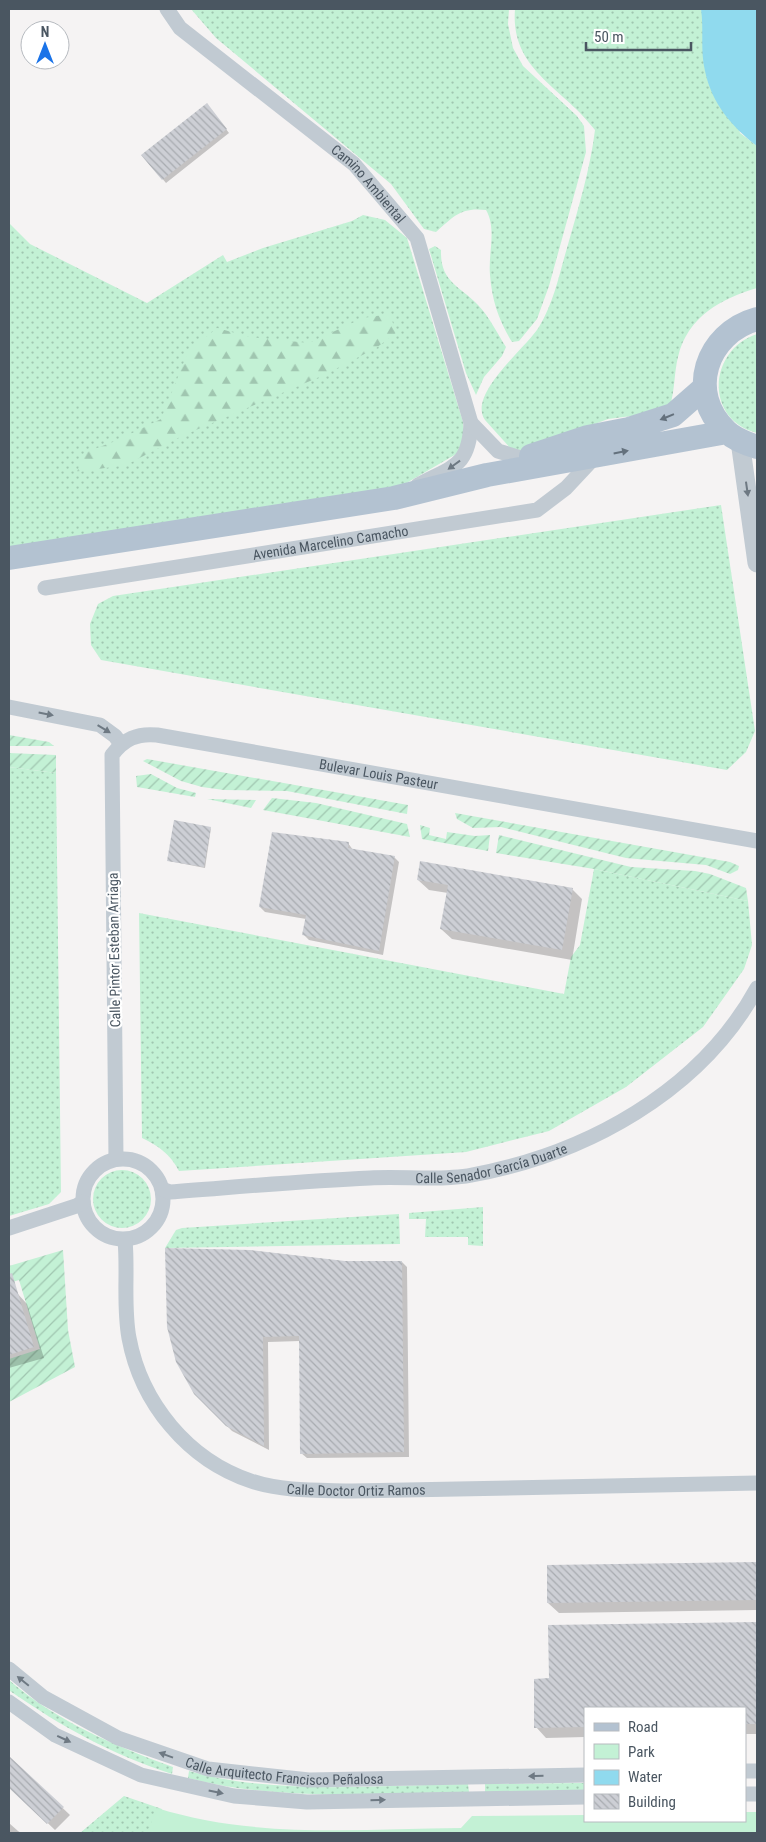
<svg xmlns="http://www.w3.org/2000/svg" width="766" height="1842" font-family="'Roboto Condensed',sans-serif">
  <defs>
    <pattern id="grass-dots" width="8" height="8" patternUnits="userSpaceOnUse" patternTransform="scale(1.25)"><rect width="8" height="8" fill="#c3f1d5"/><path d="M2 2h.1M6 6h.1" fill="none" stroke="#a0c6b0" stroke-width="1.8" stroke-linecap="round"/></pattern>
    <pattern id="forest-firs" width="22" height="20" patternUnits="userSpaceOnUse" patternTransform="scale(1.25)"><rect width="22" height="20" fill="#c3f1d5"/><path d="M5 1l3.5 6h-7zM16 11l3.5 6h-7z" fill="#a0c6b0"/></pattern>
    <pattern id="garden-furrows" width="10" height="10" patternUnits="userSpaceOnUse" patternTransform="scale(1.25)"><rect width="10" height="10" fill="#c3f1d5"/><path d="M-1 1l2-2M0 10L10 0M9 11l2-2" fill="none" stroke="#a0c6b0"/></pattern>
    <pattern id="building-back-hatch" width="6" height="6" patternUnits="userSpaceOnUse" patternTransform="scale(1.25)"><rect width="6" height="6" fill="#cdcfd5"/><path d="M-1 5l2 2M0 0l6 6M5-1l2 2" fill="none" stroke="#a8abb0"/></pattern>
  </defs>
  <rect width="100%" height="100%" fill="#f5f3f3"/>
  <!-- grass -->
  <path fill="url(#grass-dots)" d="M191,9H509L508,24L513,48L523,66L577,116L584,126L586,152L549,286L537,319L519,341L512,342C499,321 492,301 490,275C488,253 497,229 486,210C461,207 454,216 436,232L424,229L391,184L216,38Z
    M515,9H701L740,133L757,146V288C722,298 687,317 678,357C674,373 675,390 670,406L655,413L608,419L523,451L512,450L485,420C467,394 527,347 539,327C554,302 559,275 567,248C578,209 590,170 595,130C563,87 510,70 515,9Z
    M363,215L385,220L407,238L463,422L465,445L458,453L391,492L9,552V223L30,244L147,303L223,255L227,262L263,248L352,221Z
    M435,246L441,250C440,282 459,285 478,305C489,316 497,333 506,347L502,356L484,377L476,395L466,373L429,249Z
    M757,334V433C704,420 708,350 757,334Z
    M721,505L755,731L746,752L727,770L101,660L91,645L90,624L98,604L113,596Z
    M9,767L56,773L61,1192L49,1204L9,1216Z
    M594,869L748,901L752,945L744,969L703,1027L626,1087L549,1131L466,1152L179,1171C170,1154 159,1146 142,1138L139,913L564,994L571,957L580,945Z
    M93 1199a29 29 0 1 1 58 0a29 29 0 1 1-58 0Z
    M483,1207V1246L468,1245V1237H425L426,1219H409V1213Z
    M399,1214L400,1244L165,1248L176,1230L182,1228Z
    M9,1680C56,1721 115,1746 173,1767L172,1774C109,1753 64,1728 10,1691Z
    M189,1771C279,1796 376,1785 468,1784L469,1792C375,1793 279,1802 188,1778Z
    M585,1783V1790L485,1792V1784Z
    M124,1796L162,1809L156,1833H80Z"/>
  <!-- forest -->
  <path fill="url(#forest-firs)" d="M390,314L396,333L376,348L324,375L182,436L126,465L77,472L84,453L118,440L161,419L188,352L217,328L250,337L309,343L363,318Z"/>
  <!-- park -->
  <path fill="#c3f1d5" d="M157,1808C255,1839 360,1829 461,1828L472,1816L585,1815V1821H745V1812H757V1833H147Z"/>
  <!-- garden -->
  <path fill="url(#garden-furrows)" d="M9,735L49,742L54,746H9Z
    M9,753L56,755V773L9,767Z
    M147,759L408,805L407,814L287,791L224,790L202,787L181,781L143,761Z
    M151,774L177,788L196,793L195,797L137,787L136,776Z
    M272,798L316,803L407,824L410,837L263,810Z
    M207,799L256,800L251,808Z
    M455,813L730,862L739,866L738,870L730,874L706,865L626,858L501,827L473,828L457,819Z
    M420,825L430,828L429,835L446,839L447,832L475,836L490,835L488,851L422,839Z
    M499,835L631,867L695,871L710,874L746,888L748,901L594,869L496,853Z
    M63,1250L68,1330L75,1367L9,1402V1359L40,1349L19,1280L9,1283V1266Z"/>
  <!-- water -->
  <path fill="#90daee" d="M701,9H757V146C732,127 712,104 705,71C700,51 704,29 701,9Z"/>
  <!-- shadow -->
  <path fill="#0003" d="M210,108L229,133L166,183L143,156Z
    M211,828L205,868L169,861Z
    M348,843L353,850L394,857L399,862L383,955L309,940L304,935L306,919L265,912L260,907Z
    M418,880L572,889L582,899L572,960L452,939L441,929L448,893L429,890Z
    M345,1262H402L407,1267L409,1457L307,1458L301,1453L300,1341L268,1342L269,1450L232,1431L195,1393Z
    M17,1293L27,1304L44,1358L9,1368V1296Z
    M757,1563V1610L559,1613L548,1603V1567Z
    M757,1623V1734H745V1708H585V1737L546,1738L536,1727L550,1680L549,1626Z
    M9,1757L70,1815L55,1830L9,1786Z
    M9,1823L18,1831L21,1833H9Z"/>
  <!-- building -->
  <path fill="url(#building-back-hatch)" d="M207,103L227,129L162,180L141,155Z
    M174,820L211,827L204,867L167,861Z
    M272,832L349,842L348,848L395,856L379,951L302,935L306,915L259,907Z
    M420,861L573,888L562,950L440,929L448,885L417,880Z
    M165,1248L250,1250L345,1261H402L404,1452L300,1454L299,1336L263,1337L264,1446L226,1426L194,1394L176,1362L167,1327Z
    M12,1273L34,1347L9,1355V1274Z
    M757,1562V1600L547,1603V1565Z
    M757,1622V1724H745V1708H585V1727L534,1728V1679L549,1678L548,1625Z
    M9,1756L64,1807L47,1824L9,1788Z"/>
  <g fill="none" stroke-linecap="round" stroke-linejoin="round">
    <!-- minor -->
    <g stroke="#c1cad2" stroke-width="15">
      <path id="s1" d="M167,9L180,28L354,164L417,238L471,423C469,467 453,466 418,485"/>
      <path d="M471,423L498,451L524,459"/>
      <path id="s2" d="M45,588L537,510L566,488L595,457"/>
      <path d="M9,707L100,725L115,736L121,744"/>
      <circle cx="123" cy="1199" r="40"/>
      <path id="s3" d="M116,1159L112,755C124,739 137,733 157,735L757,841"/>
      <path id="s4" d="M162,1189L170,1192C237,1187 303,1181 370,1178C402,1176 442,1181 472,1175C586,1154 700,1092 757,988"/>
      <path d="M9,1228L76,1206L83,1202"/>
      <path id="s5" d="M125,1240C128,1272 123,1306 129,1338C141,1403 188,1460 251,1481C284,1492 319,1490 353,1491L757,1483"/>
      <path id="s6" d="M9,1669L43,1697L118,1738L208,1769L309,1780L585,1775"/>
      <path d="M9,1702L55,1735L141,1775L234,1796L307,1802L585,1797"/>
      <path d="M745,1771H757"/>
      <path d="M745,1794H757"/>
    </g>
    <!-- tertiary -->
    <path stroke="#c1cad2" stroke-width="19" d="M740,441L757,563"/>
    <!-- primary -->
    <path stroke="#b3c2d1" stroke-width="24" d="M757,319C706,333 686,393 726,431C735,440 746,443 757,447
      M531,456L588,437L629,429L673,415L705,387
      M9,558L394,498L487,475L727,432"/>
  </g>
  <!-- one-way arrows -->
  <defs><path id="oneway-solid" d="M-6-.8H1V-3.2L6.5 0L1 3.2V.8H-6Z" transform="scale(1.25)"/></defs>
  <g fill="#64717d">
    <use href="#oneway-solid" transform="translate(667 417) rotate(158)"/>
    <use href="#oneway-solid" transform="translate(621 452) rotate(-11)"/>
  </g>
  <g fill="#6e7983">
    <use href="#oneway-solid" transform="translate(454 465) rotate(144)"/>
    <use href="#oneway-solid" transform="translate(747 489) rotate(82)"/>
    <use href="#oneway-solid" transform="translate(46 714) rotate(11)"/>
    <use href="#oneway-solid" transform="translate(104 729) rotate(31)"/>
    <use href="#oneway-solid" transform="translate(23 1681) rotate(-141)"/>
    <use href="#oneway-solid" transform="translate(64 1739) rotate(25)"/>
    <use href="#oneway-solid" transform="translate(166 1755) rotate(-160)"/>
    <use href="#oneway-solid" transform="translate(536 1776) rotate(179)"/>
    <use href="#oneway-solid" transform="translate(216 1792) rotate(12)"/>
    <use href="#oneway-solid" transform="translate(378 1800) rotate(-1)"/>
  </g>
  <g text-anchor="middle" stroke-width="4.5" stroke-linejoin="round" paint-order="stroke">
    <!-- street labels -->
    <g font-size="14" fill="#4a5661" stroke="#fff">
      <text dy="5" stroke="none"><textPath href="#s1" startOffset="268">Camino Ambiental</textPath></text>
      <text dy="5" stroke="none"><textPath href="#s2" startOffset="289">Avenida Marcelino Camacho</textPath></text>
      <text dy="5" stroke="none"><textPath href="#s3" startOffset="681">Bulevar Louis Pasteur</textPath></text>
      <text transform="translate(114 950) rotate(-91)" y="5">Calle Pintor Esteban Arriaga</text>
      <text dy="5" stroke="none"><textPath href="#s4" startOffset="332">Calle Senador García Duarte</textPath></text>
      <text dy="5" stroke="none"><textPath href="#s5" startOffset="401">Calle Doctor Ortiz Ramos</textPath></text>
      <text dy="5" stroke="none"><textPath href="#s6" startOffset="301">Calle Arquitecto Francisco Peñalosa</textPath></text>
    </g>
  </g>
  <!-- border -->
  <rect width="766" height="1842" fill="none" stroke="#4a5661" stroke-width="20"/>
  <!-- legend -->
  <rect x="584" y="1707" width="162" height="115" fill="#ffffff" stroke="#b7bbc0"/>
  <rect x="594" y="1723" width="25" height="8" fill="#b3c2d1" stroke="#b7bbc0"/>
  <text x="628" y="1732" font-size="15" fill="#4a5661">Road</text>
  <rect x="594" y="1744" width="25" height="15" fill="#c3f1d5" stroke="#b7bbc0"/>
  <text x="628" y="1757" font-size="15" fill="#4a5661">Park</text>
  <rect x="594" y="1770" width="25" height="15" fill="#90daee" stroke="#b7bbc0"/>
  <text x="628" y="1782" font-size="15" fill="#4a5661">Water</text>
  <rect x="594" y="1794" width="25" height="15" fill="url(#building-back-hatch)" stroke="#b7bbc0"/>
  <text x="628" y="1807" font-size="15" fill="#4a5661">Building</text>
  <!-- north arrow -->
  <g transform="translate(45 45)"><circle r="24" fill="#ffffff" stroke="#b7bbc0"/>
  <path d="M0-4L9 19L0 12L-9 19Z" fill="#1a73e8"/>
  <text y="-8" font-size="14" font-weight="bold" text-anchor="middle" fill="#4a5661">N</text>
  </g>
  <!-- scale -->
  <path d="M586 42v8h105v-8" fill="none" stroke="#4a5661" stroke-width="2.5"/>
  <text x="594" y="42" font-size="15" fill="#4a5661" stroke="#ffffff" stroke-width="4" paint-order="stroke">50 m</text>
</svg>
